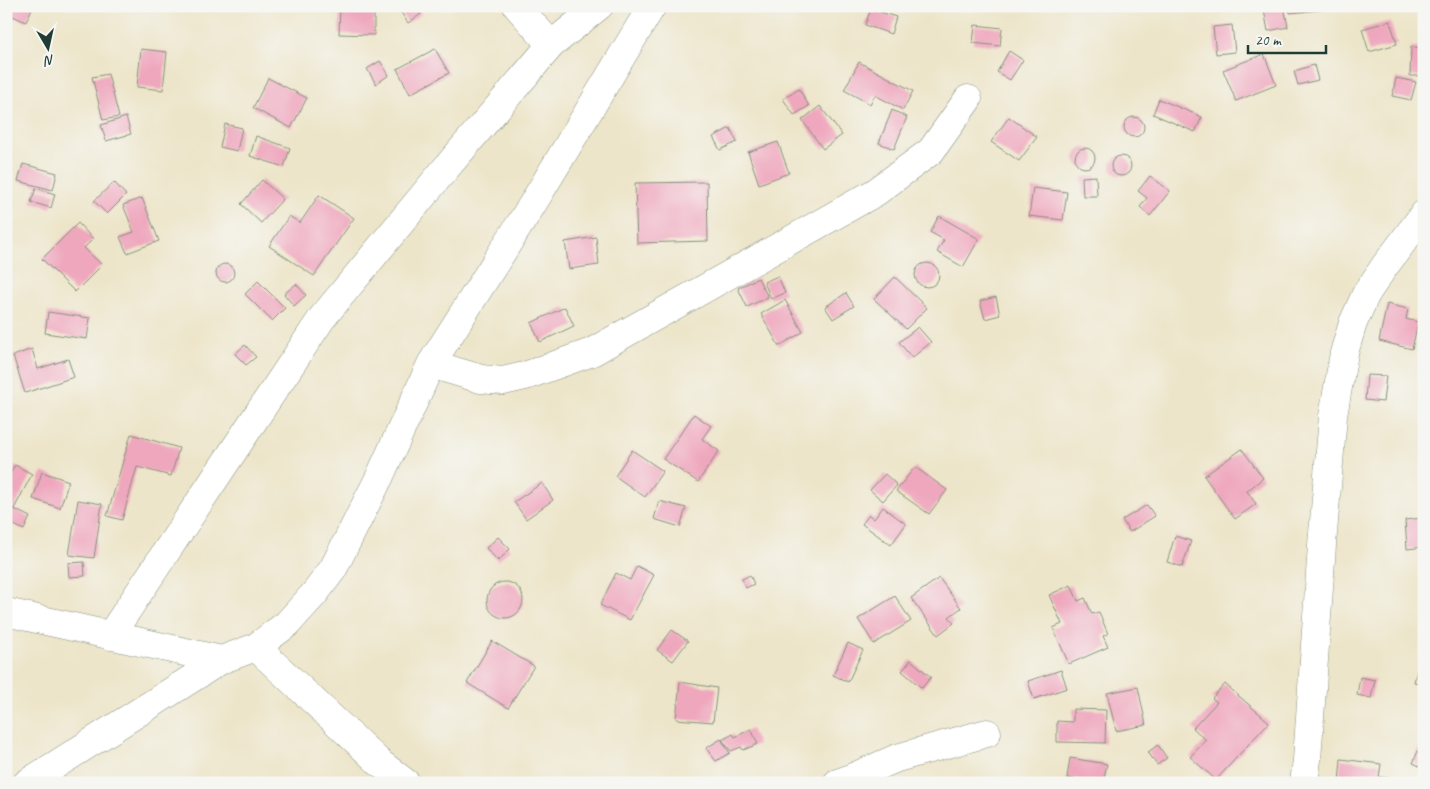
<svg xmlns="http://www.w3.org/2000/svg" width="1430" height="789" font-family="Caveat,sans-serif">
  <rect width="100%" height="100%" fill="#f6f6f2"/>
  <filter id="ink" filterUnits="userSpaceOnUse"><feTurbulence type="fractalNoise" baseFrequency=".02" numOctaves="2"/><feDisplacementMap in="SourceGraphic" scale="10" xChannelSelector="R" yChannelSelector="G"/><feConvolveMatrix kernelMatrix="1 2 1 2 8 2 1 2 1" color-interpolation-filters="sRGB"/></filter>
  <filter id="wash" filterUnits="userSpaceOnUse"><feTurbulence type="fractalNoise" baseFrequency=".0096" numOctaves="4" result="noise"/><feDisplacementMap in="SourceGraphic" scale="20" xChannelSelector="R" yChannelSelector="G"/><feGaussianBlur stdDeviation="1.12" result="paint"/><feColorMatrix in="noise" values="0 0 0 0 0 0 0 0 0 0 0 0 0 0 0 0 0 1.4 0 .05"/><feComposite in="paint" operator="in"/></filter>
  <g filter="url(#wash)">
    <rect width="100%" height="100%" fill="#ede5c9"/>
    <g id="blocks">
      <!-- building -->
      <path fill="#efa7be" d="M6,6H33L26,22L6,13Z
        M340,6H374V35L339,34Z
        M401,6H416L421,14L408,23L398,8Z
        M1280,6H1284L1288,27L1268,31L1264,10Z
        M1289,6H1340V8L1290,13Z
        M871,9L896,17L891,34L865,25Z
        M1390,21L1397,44L1369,52L1362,29Z
        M975,25L1002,28L1000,46L973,43Z
        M1232,25L1235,52L1216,54L1213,27Z
        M1411,47L1424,48V76H1410Z
        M141,49L167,52L163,90L137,87Z
        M435,49L449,73L410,94L397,69Z
        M1009,51L1023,60L1010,80L997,72Z
        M1264,54L1276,85L1236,101L1223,70Z
        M380,61L389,75L376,84L367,69Z
        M859,62L913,91L903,110L875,95L870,104L844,90Z
        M1314,65L1318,80L1298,85L1294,71Z
        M108,74L119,117L103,120L92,77Z
        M268,78L307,98L291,128L253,108Z
        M1396,78L1416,82L1411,100L1392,96Z
        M799,89L809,106L794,115L783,99Z
        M1159,99L1202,117L1195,132L1153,114Z
        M820,106L842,135L823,149L802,120Z
        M892,110L907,117L894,149L879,143Z
        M126,117L131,134L106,141L101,125Z
        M1009,117L1037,137L1019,161L991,142Z
        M1124 127a10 10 0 1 1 20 0a10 10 0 1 1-20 0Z
        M225,124L242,128L237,151L220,147Z
        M730,128L737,142L720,150L713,137Z
        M256,136L290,148L284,167L250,156Z
        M778,142L789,173L759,184L748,152Z
        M1075 158a10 10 0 1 1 20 0a10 10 0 1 1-20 0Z
        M1111 166a10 10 0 1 1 20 0a10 10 0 1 1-20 0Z
        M23,164L57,173L53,190L18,181Z
        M1096,176L1097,196H1083L1082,177Z
        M1150,176L1170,191L1150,216L1140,207L1147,198L1138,191Z
        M262,180L283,199L261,223L241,204Z
        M114,182L126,195L107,214L94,201Z
        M707,182L708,241L637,243L635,183Z
        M36,188L55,194L51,208L31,202Z
        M1033,188L1067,192L1063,220L1029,216Z
        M319,195L354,218L314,276L269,246L289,216L300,223Z
        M142,198L159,241L127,253L120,237L134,232L123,205Z
        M939,216L979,239L963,267L937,252L944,240L930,232Z
        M78,223L93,239L84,248L102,265L75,292L42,259Z
        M596,237L599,265L569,269L565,242Z
        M915 275a12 12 0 1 1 24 0a12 12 0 1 1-24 0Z
        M216 273a9 9 0 1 1 18 0a9 9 0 1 1-18 0Z
        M778,276L785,293L771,299L764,282Z
        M895,277L927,308L906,329L874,299Z
        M758,278L768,297L747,307L738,288Z
        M258,281L285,308L272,321L245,294Z
        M296,284L306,295L294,306L284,294Z
        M846,293L854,306L833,319L825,307Z
        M996,297L1000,315L985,319L980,301Z
        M785,300L803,332L779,346L761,314Z
        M1387,304L1408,309L1406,319L1418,322L1412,349L1379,341Z
        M565,307L574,326L540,342L531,323Z
        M48,312L90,318L87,339L45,333Z
        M918,327L931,342L912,358L899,342Z
        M245,345L256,357L246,365L235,354Z
        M32,349L38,369L68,359L74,377L25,393L13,356Z
        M1367,375L1386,376L1383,402L1365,400Z
        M694,414L711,426L702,439L719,451L698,482L663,459Z
        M131,434L179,448L171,476L137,467L122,520L107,516Z
        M1242,449L1263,478L1247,491L1256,504L1235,519L1204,476Z
        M632,450L663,471L645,497L615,476Z
        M15,465L32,474L14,509L30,517L24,530L6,521V481Z
        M915,467L947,490L929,514L896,491Z
        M42,472L69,481L60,508L33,499Z
        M885,474L897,485L883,501L870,490Z
        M542,483L553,500L526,519L514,502Z
        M78,500L102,504L94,558L69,555Z
        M659,501L686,508L680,527L654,519Z
        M1147,505L1155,516L1130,532L1122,520Z
        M883,507L906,524L891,545L862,524L869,515L874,519Z
        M1422,518L1424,547L1407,549L1405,520Z
        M1175,536L1191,541L1182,567L1167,562Z
        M498,537L510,549L498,561L486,548Z
        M84,562L85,576L69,577L68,563Z
        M637,566L654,575L630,620L600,605L616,573L630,580Z
        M750,575L754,584L746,588L742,579Z
        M939,578L961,608L949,617L954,623L938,635L911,598Z
        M487 600a18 18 0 1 1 36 0a18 18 0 1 1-36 0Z
        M1071,585L1078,601L1085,598L1092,614L1099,612L1108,634L1103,636L1108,647L1069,664L1053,628L1062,624L1049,595Z
        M895,596L911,621L874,644L858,619Z
        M672,630L688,641L673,661L657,650Z
        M492,641L534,666L508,708L467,683Z
        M848,643L863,650L848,682L833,675Z
        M911,660L931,677L922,688L902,671Z
        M1418,666L1424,668V684L1414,682Z
        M1061,670L1067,688L1034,699L1028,681Z
        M1360,677L1375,680L1371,698L1357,695Z
        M680,682L717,688L713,722L676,719Z
        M1225,684L1269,722L1216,780L1190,757L1206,740L1193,728L1217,702L1212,698Z
        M1138,687L1146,725L1116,731L1107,693Z
        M1073,709L1106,710L1105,743L1057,742V721L1073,722Z
        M751,729L758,744L743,750L741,747L731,751L722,740L733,734L735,737Z
        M1424,736V768L1413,763Z
        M721,739L730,753L716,761L706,748Z
        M1158,745L1167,758L1157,765L1148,752Z
        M1070,758L1107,764L1103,783H1082V780L1067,778Z
        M1341,759L1381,764L1379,777L1391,778L1390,783H1339Z"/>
    </g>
  </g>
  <g filter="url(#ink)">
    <use href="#blocks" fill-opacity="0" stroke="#86917e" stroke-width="1"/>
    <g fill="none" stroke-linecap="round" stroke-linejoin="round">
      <defs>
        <path id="minor" d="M517,6L551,45
          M431,364L481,379L503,381L525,376L592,352L876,192L931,151L968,99
          M6,612L221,660
          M110,636L322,318L441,174L551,45L599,6
          M256,647L380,763L406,783
          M27,783L221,660L256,647L287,624L315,593L333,569L379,478L431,364L532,205L652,6
          M837,783L846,780L897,758L987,733
          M1304,783L1307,760L1322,545L1333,416L1344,353L1353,323L1366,294L1384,267L1424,214"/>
      </defs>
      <!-- minor casing -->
      <use href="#minor" stroke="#86917e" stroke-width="29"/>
      <!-- minor -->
      <use href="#minor" stroke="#fff" stroke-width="28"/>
    </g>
  </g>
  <!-- margin -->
  <rect width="1430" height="789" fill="none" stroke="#f6f6f2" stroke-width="25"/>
  <!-- north arrow -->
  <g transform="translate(48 48) rotate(171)" stroke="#f6f6f2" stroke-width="4" paint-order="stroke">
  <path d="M0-4L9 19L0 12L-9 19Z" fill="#1f3d34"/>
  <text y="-8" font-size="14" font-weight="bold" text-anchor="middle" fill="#1f3d34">N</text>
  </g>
  <!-- scale -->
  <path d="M1248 45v8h78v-8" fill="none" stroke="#1f3d34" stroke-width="2.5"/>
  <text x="1255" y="45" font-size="15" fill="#1f3d34" stroke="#f6f6f2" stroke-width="4" paint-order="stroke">20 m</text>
</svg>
